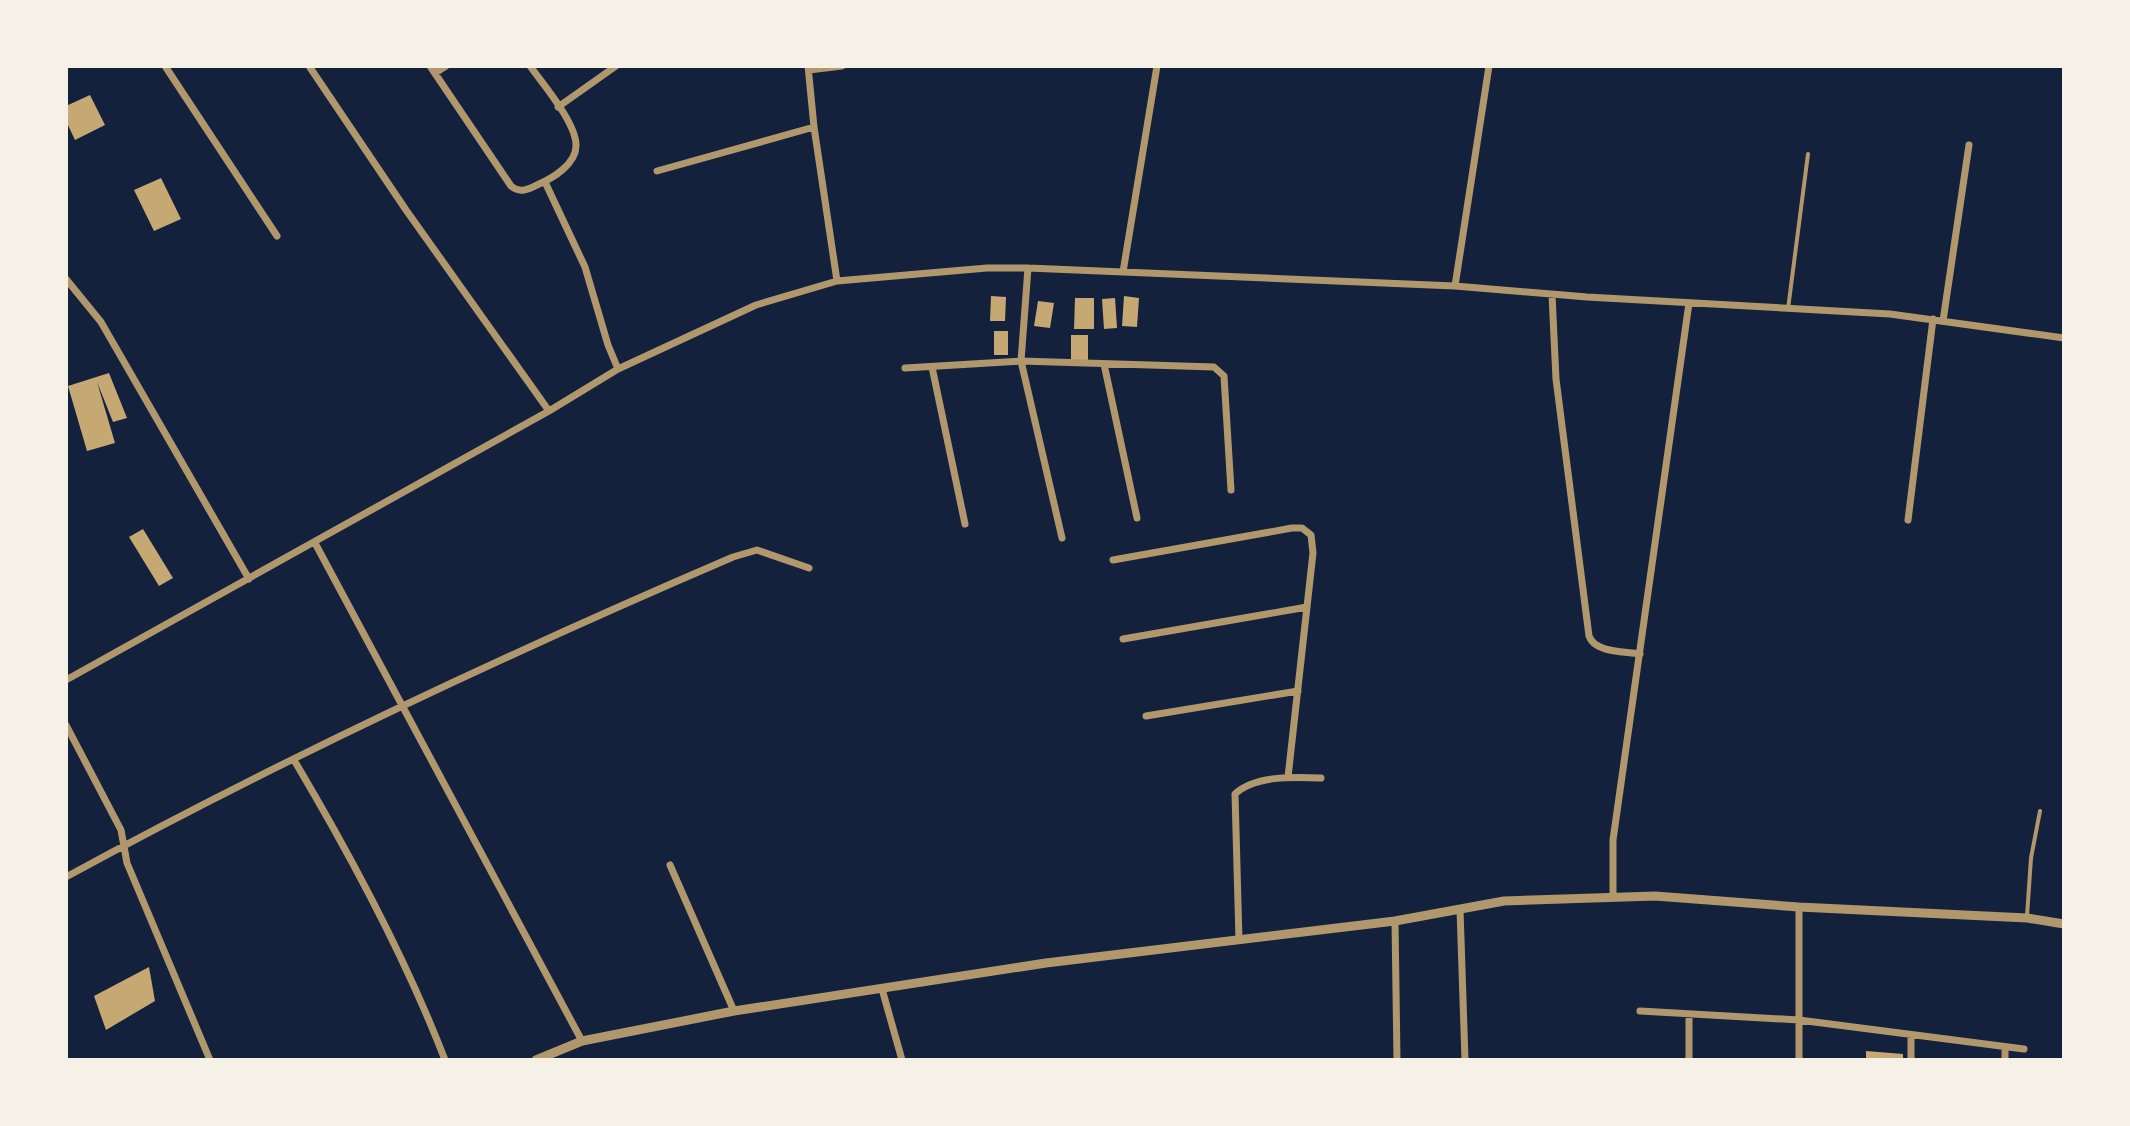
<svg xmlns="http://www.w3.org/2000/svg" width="2130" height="1126" font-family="Manrope,sans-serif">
  <rect width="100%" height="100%" fill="#14213d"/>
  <!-- building -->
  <path fill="#c6a872" d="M90,95L105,125L75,140L66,121V106Z
    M161,178L181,219L154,231L134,190Z
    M991,296L1006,297L1005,321H990Z
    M1124,296L1139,298L1137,327L1122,326Z
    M1075,298H1094V329H1074Z
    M1115,298L1117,328L1104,329L1102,299Z
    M1038,301L1054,303L1050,328L1034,326Z
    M994,331H1008V355H994Z
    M1071,335H1088V360H1071Z
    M109,373L127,418L113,422L97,382L115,443L87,451L68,386Z
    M143,529L173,578L159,586L129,537Z
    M149,967L155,1001L106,1030L94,996Z
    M1866,1051L1903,1054V1060H1866Z"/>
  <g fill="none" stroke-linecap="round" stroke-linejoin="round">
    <!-- service -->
    <path stroke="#b1986c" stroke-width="4" d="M1788,309L1808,154
      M2027,916L2031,858L2040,811"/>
    <!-- minor -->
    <path stroke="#b1986c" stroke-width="7" d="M165,66L277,236
      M309,66L406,210L549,411
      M430,66L511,186C520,194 529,189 539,184C553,178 576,164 576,146C577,124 543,84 530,66
      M808,66L814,127L837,281
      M809,70L842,66
      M435,73L446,66
      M558,107L616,66
      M657,171L814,127
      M545,182L585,267L608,345L618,369
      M1028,268L1021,361L1062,538
      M1123,272L1157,66
      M66,279L101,322L249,579
      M1455,286L1489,66
      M1552,295L1556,379L1589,636C1595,653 1624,651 1640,654
      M1943,321L1969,145
      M1104,364L1137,518
      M932,367L965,524
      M905,368L1021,361L1214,367L1224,376L1231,490
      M1908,520L1933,319
      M315,543L582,1041
      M1113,560L1292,528H1302L1311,535L1313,553L1288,777
      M1123,639L1307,607
      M66,680L549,411L618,369L756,305L837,281L987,268H1028L1455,286L1587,297L1890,314L2064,338
      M1146,716L1298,691
      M66,725L121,830L127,863L210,1060
      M294,760C351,856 405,956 445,1060
      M670,865L734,1011
      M66,877C282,759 507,654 733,557L757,550L809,568
      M1613,897V840L1689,303
      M1799,907V1060
      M1460,909L1465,1060
      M1395,921L1397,1060
      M1239,940L1235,794C1255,775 1295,777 1321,778
      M882,989L902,1060
      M1640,1011L1799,1020L2024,1049
      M1911,1035V1060
      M1689,1060V1014
      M2005,1060V1047"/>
    <!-- tertiary -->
    <path stroke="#b1986c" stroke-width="9" d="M536,1060L582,1041L734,1011L1046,963L1395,921L1504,901L1655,896L1799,907L2027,918L2064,924"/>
  </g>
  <!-- border -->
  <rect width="2130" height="1126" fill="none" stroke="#f6f1e7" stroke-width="136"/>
</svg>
